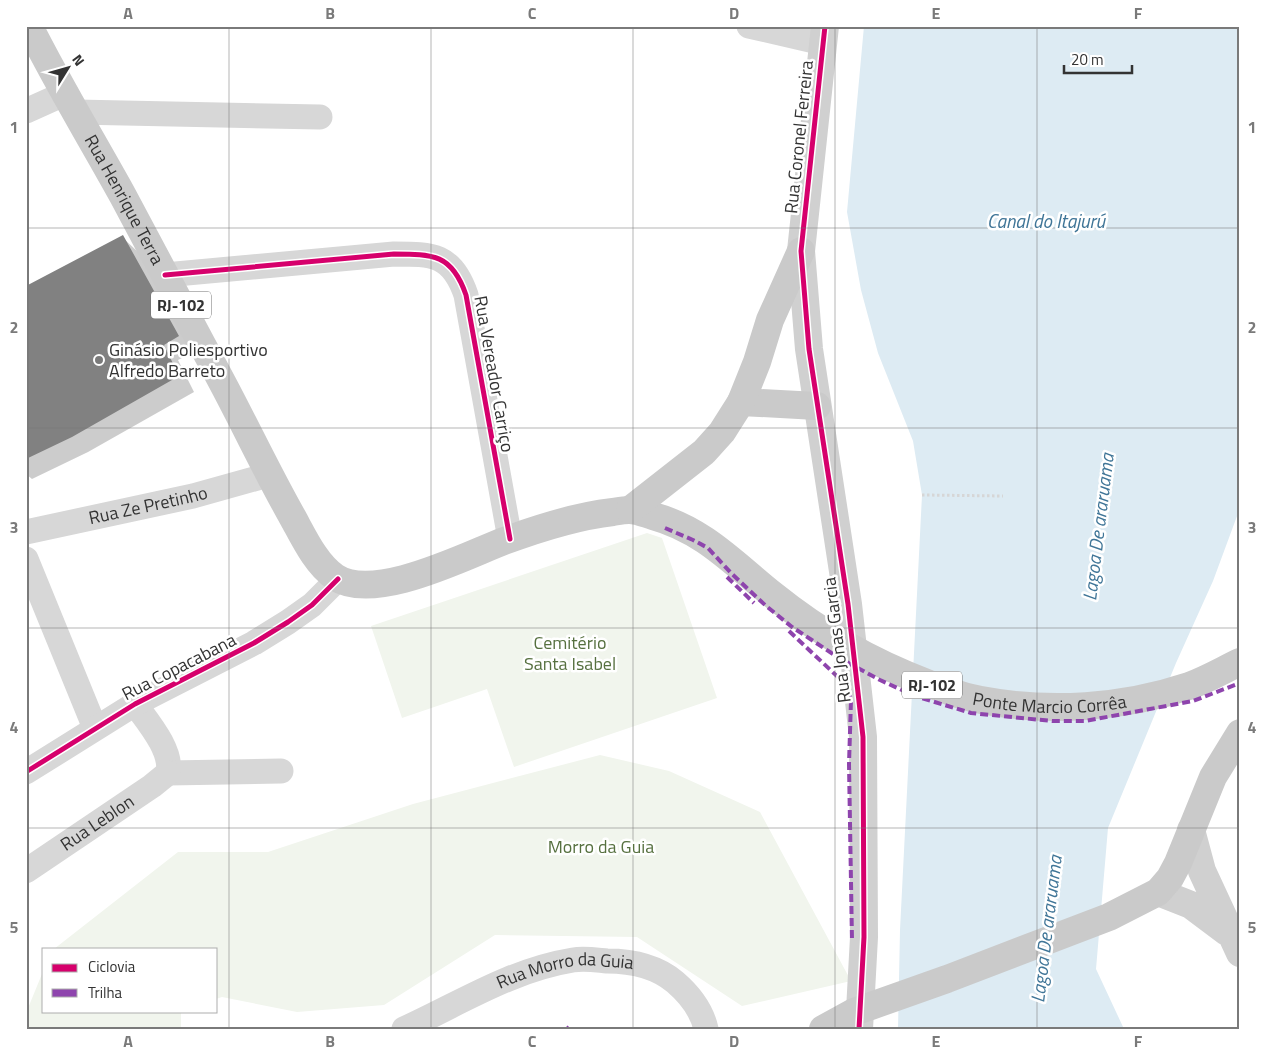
<svg xmlns="http://www.w3.org/2000/svg" width="1266" height="1055" font-family="'Titillium Web',sans-serif">
  <rect width="100%" height="100%" fill="#fff"/>
  <!-- green -->
  <path fill="#f1f5ed" d="M647,533L662,538L717,698L514,767L487,689L402,718L371,626Z
    M600,755L669,771L760,812L851,981L742,1006L637,937L495,935L384,1005L297,1012L222,997L216,999V949H54L178,852H268L413,804Z
    M44,969V1011H181V1029H26V1013Z"/>
  <!-- water -->
  <path fill="#ddebf3" d="M864,26H1240V508L1213,581L1176,663L1108,828L1096,969L1124,1029H898L900,930L922,495L913,441L878,353L861,290L847,212Z"/>
  <!-- shadow -->
  <path fill="#0003" d="M122,237L138,252L194,352L178,360L194,392L88,452L32,479L26,474V288Z"/>
  <!-- building -->
  <path fill="#818181" d="M123,235L179,336L164,345L179,376L72,437L26,459V286Z"/>
  <g fill="none" stroke-linecap="round" stroke-linejoin="round">
    <!-- path -->
    <path stroke="#d6d6d6" stroke-width="3" stroke-dasharray="2.5 2.5" stroke-linecap="butt" d="M922,495L1003,496"/>
    <!-- street -->
    <g stroke="#d7d7d7" stroke-width="25">
      <path d="M749,26L823,43"/>
      <path d="M26,111L66,93"/>
      <path d="M76,112L320,117"/>
      <path d="M165,275L394,254C433,254 452,254 466,295L510,539"/>
      <path id="s1" d="M26,532L193,496L268,475"/>
      <path d="M26,559L95,728"/>
      <path d="M135,704C148,722 173,751 168,773"/>
      <path d="M26,772L135,704L254,643L288,622L312,605L338,579"/>
      <path d="M168,773L281,771"/>
      <path id="s2" d="M26,871L152,786L168,773"/>
      <path id="s3" d="M404,1029C459,1004 511,970 573,960C584,958 596,960 607,961C631,961 656,966 675,982C689,994 702,1011 706,1029"/>
    </g>
    <!-- secondary -->
    <path stroke="#d0d0d0" stroke-width="28" d="M825,26L801,251L809,349L848,604L863,737L864,937L859,1029
      M1191,830L1202,871L1240,953
      M1158,892L1191,905L1227,932"/>
    <!-- primary -->
    <g stroke="#cacaca" stroke-width="28">
      <path id="s4" d="M29,26C58,84 92,140 123,196C156,258 189,320 222,382C246,427 268,474 293,518C304,538 316,564 335,577C374,603 465,556 504,541C539,528 577,516 613,512C619,511 624,510 629,510C637,510 646,514 653,516C704,530 734,564 773,595C820,633 871,662 927,683C945,690 962,697 981,700C1049,713 1123,708 1189,686C1206,680 1223,670 1240,662"/>
      <path d="M741,402L817,406"/>
      <path d="M630,510L704,452L722,432L741,402L757,362L770,320L801,251"/>
      <path d="M823,1029L854,1012L947,979L1109,917L1158,892L1170,878L1178,863L1213,777L1240,733"/>
    </g>
    <!-- quiet -->
    <path stroke="#8e44ad" stroke-width="4" stroke-dasharray="8 4" stroke-linecap="butt" d="M665,528L693,540L708,548L731,573L765,605L792,627L839,658L880,680L915,696L971,713L1052,721H1085L1193,701L1240,683
      M727,577L754,603
      M789,631L840,679L846,687L851,700L849,764L852,941
      M567,1029L569,1027"/>
    <defs>
      <path id="cycleway" d="M825,26L801,251L809,349L848,604L863,737L864,937L859,1029
        M165,275L394,254C433,254 452,254 466,295L510,539
        M26,772L135,704L254,643L288,622L312,605L338,579"/>
    </defs>
    <!-- cycleway casing -->
    <use href="#cycleway" stroke="#fff" stroke-width="8"/>
    <!-- cycleway -->
    <use href="#cycleway" stroke="#d6006c" stroke-width="5"/>
  </g>
  <!-- grid -->
  <path fill="none" stroke="#7a7a7a" stroke-width="1" stroke-opacity="0.55" d="M229,26V1029M431,26V1029M633,26V1029M835,26V1029M1037,26V1029M26,228H1240M26,428H1240M26,628H1240M26,828H1240"/>
  <!-- markers -->
  <circle fill="#7a7a7a" stroke="#fff" stroke-width="2" cx="99" cy="360" r="5"/>
  <g text-anchor="middle" stroke-width="5" stroke-linejoin="round" paint-order="stroke">
    <!-- shield labels -->
    <g fill="#fff" stroke="#707070" stroke-width="1">
      <rect x="151" y="291.5" width="60" height="27" rx="4"/>
      <rect x="902" y="671.5" width="60" height="27" rx="4"/>
    </g>
    <g font-size="16" font-weight="bold" fill="#333">
      <text x="181" y="311">RJ-102</text>
      <text x="932" y="691">RJ-102</text>
    </g>
    <!-- street labels -->
    <g font-size="18" fill="#333" stroke="#fff">
      <text transform="translate(799 137) rotate(-84)" y="6">Rua Coronel Ferreira</text>
      <text dy="6" stroke="none"><textPath href="#s4" startOffset="198">Rua Henrique Terra</textPath></text>
      <text transform="translate(494 374) rotate(80)" y="6">Rua Vereador Carriço</text>
      <text dy="6" stroke="none"><textPath href="#s1" startOffset="125">Rua Ze Pretinho</textPath></text>
      <text transform="translate(837 640) rotate(-97)" y="6">Rua Jonas Garcia</text>
      <text transform="translate(179 667) rotate(-27)" y="6">Rua Copacabana</text>
      <text dy="6" stroke="none"><textPath href="#s4" startOffset="1412">Ponte Marcio Corrêa</textPath></text>
      <text dy="6" stroke="none"><textPath href="#s2" startOffset="86">Rua Leblon</textPath></text>
      <text dy="6" stroke="none"><textPath href="#s3" startOffset="174">Rua Morro da Guia</textPath></text>
    </g>
    <!-- poi labels -->
    <g font-size="18" fill="#333" stroke="#fff" text-anchor="start">
      <text x="109" y="356">Ginásio Poliesportivo<tspan x="109" dy="21">Alfredo Barreto</tspan></text>
    </g>
    <!-- park labels -->
    <g font-size="18" fill="#56703f" stroke="#fff">
      <text x="570" y="649">Cemitério<tspan x="570" dy="21">Santa Isabel</tspan></text>
      <text x="601" y="853">Morro da Guia</text>
    </g>
    <!-- water labels -->
    <g font-size="19" font-style="italic" fill="#3f7597" stroke="#fff">
      <text x="1046" y="228">Canal do Itajurú</text>
      <text transform="translate(1098 527) rotate(-83)" y="7">Lagoa De araruama</text>
      <text transform="translate(1046 929) rotate(-83)" y="7">Lagoa De araruama</text>
    </g>
  </g>
  <!-- border -->
  <rect width="1266" height="1055" fill="none" stroke="#ffffff" stroke-width="55"/>
  <!-- legend -->
  <rect x="42" y="948" width="175" height="65" fill="#ffffff" stroke="#adadad"/>
  <rect x="52" y="964" width="25" height="8" fill="#d6006c" stroke="#adadad"/>
  <text x="88" y="972" font-size="15" fill="#333333">Ciclovia</text>
  <rect x="52" y="989" width="25" height="8" fill="#8e44ad" stroke="#adadad"/>
  <text x="88" y="998" font-size="15" fill="#333333">Trilha</text>
  <!-- north arrow -->
  <g transform="translate(68 68) rotate(53)" stroke="#ffffff" stroke-width="4" paint-order="stroke">
  <path d="M0-4L9 19L0 12L-9 19Z" fill="#333333"/>
  <text y="-8" font-size="14" font-weight="bold" text-anchor="middle" fill="#333333">N</text>
  </g>
  <!-- scale -->
  <path d="M1064 65v8h68v-8" fill="none" stroke="#333333" stroke-width="2.5"/>
  <text x="1071" y="65" font-size="15" fill="#333333" stroke="#ffffff" stroke-width="4" paint-order="stroke">20 m</text>
  <rect x="28" y="28" width="1210" height="1000" fill="none" stroke="#7a7a7a" stroke-width="2"/>
  <g font-size="16" text-anchor="middle" font-weight="bold" fill="#7a7a7a">
    <text x="128" y="19">A</text>
    <text x="330" y="19">B</text>
    <text x="532" y="19">C</text>
    <text x="734" y="19">D</text>
    <text x="936" y="19">E</text>
    <text x="1138" y="19">F</text>
    <text x="14" y="133">1</text>
    <text x="1252" y="133">1</text>
    <text x="14" y="333">2</text>
    <text x="1252" y="333">2</text>
    <text x="14" y="533">3</text>
    <text x="1252" y="533">3</text>
    <text x="14" y="733">4</text>
    <text x="1252" y="733">4</text>
    <text x="14" y="933">5</text>
    <text x="1252" y="933">5</text>
    <text x="128" y="1047">A</text>
    <text x="330" y="1047">B</text>
    <text x="532" y="1047">C</text>
    <text x="734" y="1047">D</text>
    <text x="936" y="1047">E</text>
    <text x="1138" y="1047">F</text>
  </g>
</svg>
